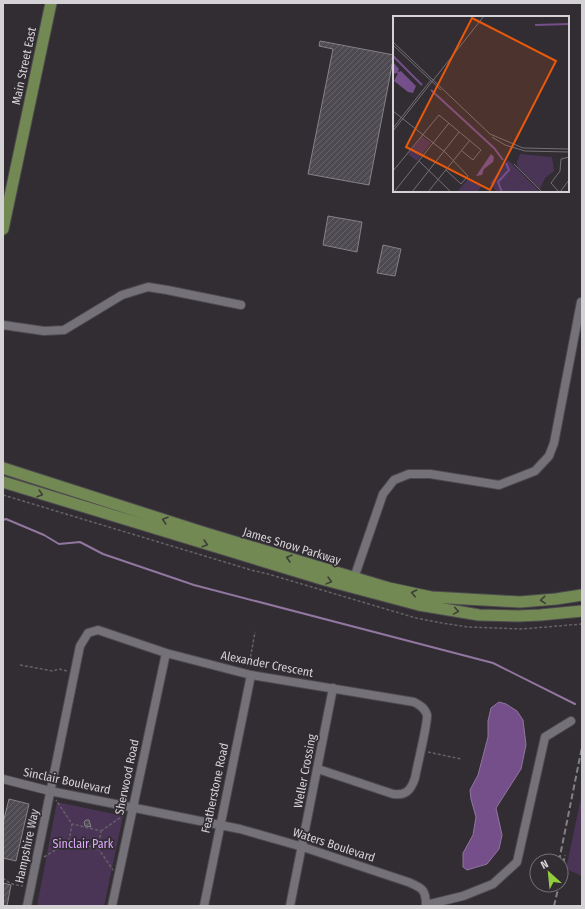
<svg xmlns="http://www.w3.org/2000/svg" width="585" height="909" font-family="'Fira Sans Condensed',sans-serif">
  <defs>
    <pattern id="building-hatch" width="6" height="6" patternUnits="userSpaceOnUse"><rect width="6" height="6" fill="#4e4a51"/><path d="M-1 1l2-2M0 6l6-6M5 7l2-2" fill="none" stroke="#676369"/></pattern>
  </defs>
  <rect width="100%" height="100%" fill="#312d33"/>
  <!-- green -->
  <path fill="#4b3557" d="M582,793V876L566,869Z
    M57,802L123,816L104,906H37Z"/>
  <!-- water -->
  <path fill="#744f89" stroke="#9176a0" d="M499,702L506,704L517,711L523,720L526,745L521,769L496,808L502,835L499,849L487,864L467,870L463,867V853L473,835L476,817L471,799L470,790L478,775L488,737V721L491,708Z"/>
  <g fill="none" stroke-linecap="round" stroke-linejoin="round">
    <!-- stream -->
    <path stroke="#9176a0" stroke-width="2" d="M3,520L6,519L44,535L59,544L80,542L103,554L194,585L493,663L575,704"/>
  </g>
  <!-- building -->
  <path fill="url(#building-hatch)" stroke="#858188" d="M320,41L394,55L369,185L308,174L333,49L319,46Z
    M328,216L362,222L357,252L323,245Z
    M383,245L401,249L395,276L377,273Z
    M9,799L29,804L16,861L3,858V823Z
    M86,820H89L91,827L85,826L84,822Z
    M3,883L11,885L7,906H3Z"/>
  <g fill="none" stroke-linecap="round" stroke-linejoin="round">
    <defs>
      <path id="minor" d="M3,325L44,331L64,330L122,295L148,287L167,290L241,305
        M354,578L383,494L394,480L409,474H430L499,485L535,471L549,456L554,443L581,302
        M3,779L50,791L240,829L303,847L408,882C422,888 426,889 426,906
        M426,905L463,896L493,884L517,862L545,737L571,721
        M27,906L80,646L88,633L98,630L166,653L251,675L414,702C420,705 425,708 427,715C428,723 417,766 415,778C411,790 406,796 393,794L318,769
        M112,906L166,653
        M204,906L251,675
        M290,906L333,688"/>
      <path id="major" d="M3,229L51,3
        M3,468L202,532L389,588L431,597L520,602L556,599L582,595
        M3,482L325,580L419,605L479,615L518,616L540,615L582,611"/>
    </defs>
    <!-- minor casing -->
    <use href="#minor" stroke="#4e4b4f" stroke-width="10"/>
    <!-- major casing -->
    <use href="#major" stroke="#4e4b4f" stroke-width="13"/>
    <!-- path -->
    <path stroke="#656267" stroke-width="1.5" stroke-dasharray="3 2" stroke-linecap="butt" d="M3,495L251,570L268,574L416,618L442,623L468,627L522,629L582,624
      M20,665L53,671L59,669L67,671
      M251,667L250,660L255,632
      M428,752L461,759
      M101,831L124,815
      M69,842L98,848L101,831L72,824
      M98,848L113,870
      M44,857L69,842L72,824L56,800
      M3,878C9,884 15,885 23,886"/>
    <!-- minor -->
    <use href="#minor" stroke="#757178" stroke-width="8"/>
    <!-- major -->
    <use href="#major" stroke="#728953" stroke-width="11"/>
    <!-- rail -->
    <path stroke="#838085" stroke-width="2" stroke-dasharray="6 3" stroke-linecap="butt" d="M559,861L582,747
      M561,873L565,855
      M554,906L559,885"/>
  </g>
  <!-- one-way arrows -->
  <defs><path id="oneway-chevron" d="M-2-3.5L2.5 0L-2 3.5" fill="none" stroke-width="1.6" stroke-linecap="round" stroke-linejoin="round"/></defs>
  <g stroke="#3e3f39">
    <use href="#oneway-chevron" transform="translate(40 494) rotate(17)"/>
    <use href="#oneway-chevron" transform="translate(165 520) rotate(-162)"/>
    <use href="#oneway-chevron" transform="translate(205 544) rotate(17)"/>
    <use href="#oneway-chevron" transform="translate(289 558) rotate(-164)"/>
    <use href="#oneway-chevron" transform="translate(329 581) rotate(15)"/>
    <use href="#oneway-chevron" transform="translate(414 593) rotate(-168)"/>
    <use href="#oneway-chevron" transform="translate(543 600) rotate(175)"/>
    <use href="#oneway-chevron" transform="translate(456 611) rotate(9)"/>
  </g>
  <g text-anchor="middle" stroke-width="3.5" stroke-linejoin="round" paint-order="stroke">
    <!-- street labels -->
    <g font-size="12" fill="#d5d2d6" stroke="#312d33">
      <text transform="translate(24 66) rotate(-78)" y="4">Main Street East</text>
      <text transform="translate(292 546) rotate(17)" y="4">James Snow Parkway</text>
      <text transform="translate(267 664) rotate(11)" y="4">Alexander Crescent</text>
      <text transform="translate(305 771) rotate(-79)" y="4">Weller Crossing</text>
      <text transform="translate(127 777) rotate(-78)" y="4">Sherwood Road</text>
      <text transform="translate(67 781) rotate(12)" y="4">Sinclair Boulevard</text>
      <text transform="translate(215 788) rotate(-78)" y="4">Featherstone Road</text>
      <text transform="translate(334 845) rotate(18)" y="4">Waters Boulevard</text>
      <text transform="translate(27 846) rotate(-78)" y="4">Hampshire Way</text>
    </g>
    <!-- park labels -->
    <g font-size="12" fill="#dea8fd" stroke="#312d33">
      <text x="83" y="848">Sinclair Park</text>
    </g>
  </g>
  <!-- overview -->
  <g transform="translate(393 16)">
    <rect width="176" height="176" fill="#312d33"/>
    <path d="M29,120L38,127L24,145L15,138ZM127,138L159,141L161,155L152,162L147,173L125,151L124,146ZM115,144L133,162L121,176H104L97,167Z" fill="#4b3557"/>
    <path d="M76,162L89,170L84,176H64ZM133,162L146,175V176H121Z" fill="#4b3557"/>
    <path d="M0,46L6,53L5,56L8,55L23,70L20,77L15,76L1,65L5,57L0,58ZM98,138L101,141L100,146L91,153L89,159L83,160Z" fill="#744f89"/>
    <path fill="none" stroke="#744f89" stroke-width="2" d="M142,9L176,8M0,40L29,69M38,74L101,132L110,144M109,176L105,166L116,154L113,147"/>
    <path fill="none" stroke="#736f74" stroke-width="1" d="M0,26L97,118L130,132L176,133M0,29L48,74M0,95L53,137L75,160L68,168L53,154M0,112L38,64M0,115L91,0M99,121L112,129L132,135L176,136M26,145L58,176M121,148L149,176M0,155L46,99L88,134L80,144L69,135M1,176L56,107M19,176L66,116M35,176L77,124M166,176L158,167L167,155L168,143L176,141M167,176L176,164"/>
    <path fill="#e8590c" fill-opacity="0.15" stroke="#e8590c" stroke-width="2" d="M79,2L163,45L97,174L13,131Z"/>
    <rect width="176" height="176" fill="none" stroke="#d5d2d6" stroke-width="2"/>
  </g>
  <!-- border -->
  <rect width="585" height="909" fill="none" stroke="#d5d2d6" stroke-width="8"/>
  <!-- north arrow -->
  <g transform="translate(549 873) rotate(333)"><circle r="19" fill="#312d33" stroke="#736f74"/>
  <path d="M0-3L7 15L0 10L-7 15Z" fill="#92cd3e"/>
  <text y="-6" font-size="11" font-weight="bold" text-anchor="middle" fill="#d5d2d6">N</text>
  </g>
</svg>
